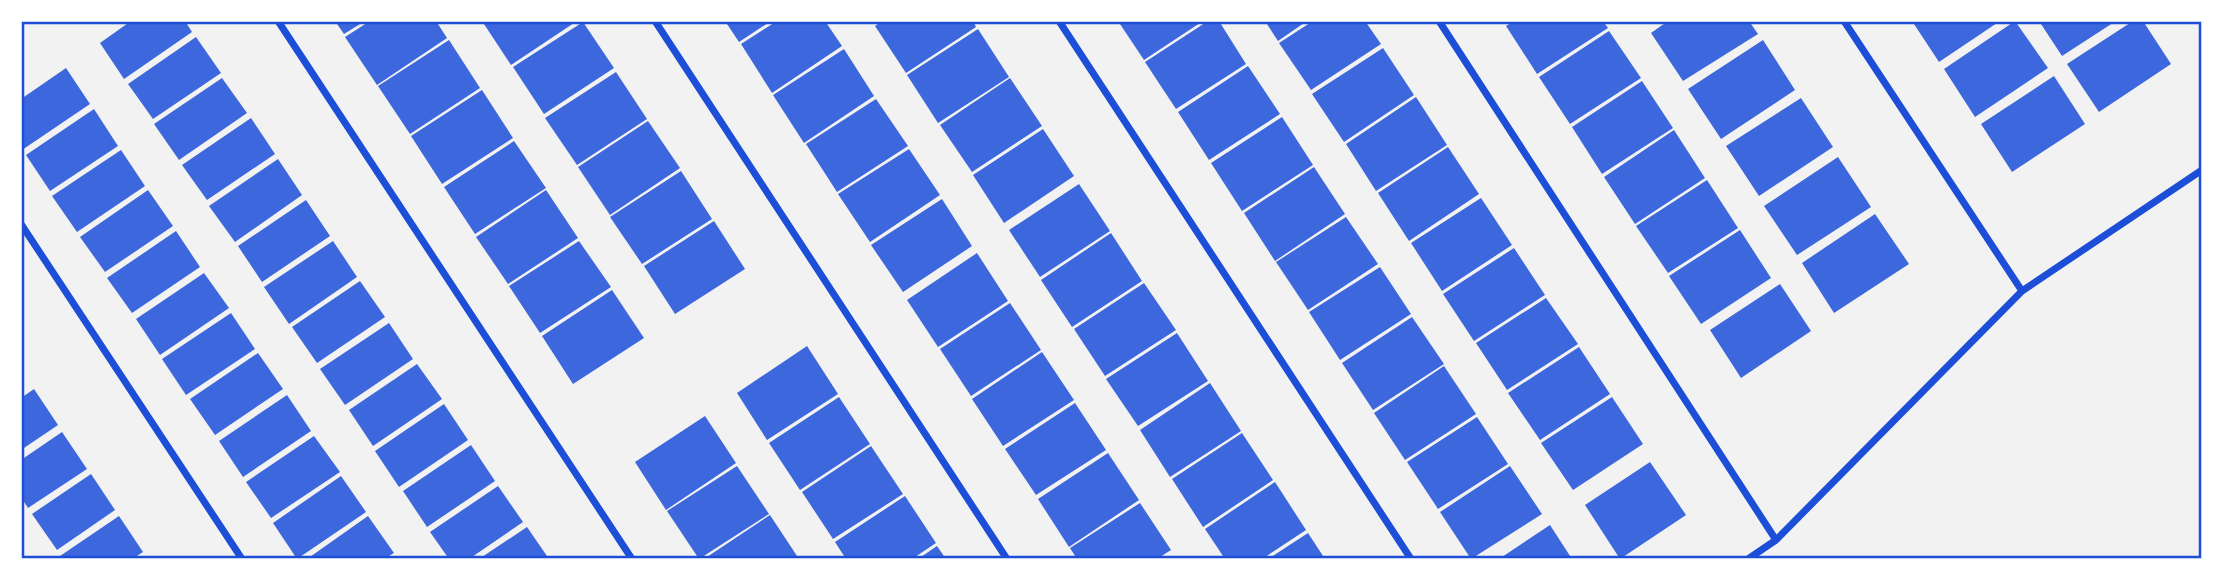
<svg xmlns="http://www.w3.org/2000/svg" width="2223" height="580" font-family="Barlow,sans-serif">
  <rect width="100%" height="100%" fill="#f2f2f2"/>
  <!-- building -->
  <path fill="#3d67dc" d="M131,21H185L192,32L124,79L100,43Z
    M335,21H365L344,34Z
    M370,21H436L447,38L377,85L345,37Z
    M482,21H577L511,65Z
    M725,21H771L739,42Z
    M777,21H825L842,46L772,93L741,44Z
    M882,21H973L976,27L906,73L875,26Z
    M1118,21H1203L1144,60Z
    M1208,21H1219L1246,64L1176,109L1145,62Z
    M1265,21H1307L1278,41Z
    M1313,21H1365L1381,44L1311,90L1279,43Z
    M1514,21H1603L1608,28L1537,74L1506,26Z
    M1668,21H1749L1758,34L1683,81L1651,33Z
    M1912,21H2000L1939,62Z
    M2015,21L2048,68L1975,117L1944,69Z
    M2039,21H2116L2062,56Z
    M2133,21H2143L2171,64L2099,112L2067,64Z
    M583,22L614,68L544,114L513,67Z
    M978,29L1009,77L938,123L907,75Z
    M1609,31L1641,78L1570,124L1539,77Z
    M196,37L221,73L153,119L128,84Z
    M449,40L480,88L410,134L378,86Z
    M1763,40L1795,90L1721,139L1688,89Z
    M1383,48L1414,95L1344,142L1312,94Z
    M844,49L874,96L804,143L773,95Z
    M1248,66L1280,114L1209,160L1178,112Z
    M66,68L90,104L22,150L21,99Z
    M616,72L647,119L577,165L545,118Z
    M2054,76L2085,124L2012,172L1981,124Z
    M222,78L247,113L179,160L154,124Z
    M1010,78L1042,126L972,172L940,125Z
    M1642,81L1673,128L1602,174L1572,127Z
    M482,90L513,138L442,184L411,136Z
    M1416,97L1447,145L1376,191L1346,144Z
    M1801,98L1833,147L1759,196L1726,146Z
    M876,99L908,146L837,192L806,144Z
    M94,109L118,146L50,191L26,155Z
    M1282,117L1313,165L1242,211L1211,163Z
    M251,118L275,154L207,200L182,165Z
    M648,121L680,168L610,215L578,167Z
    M1043,129L1074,176L1004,223L973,175Z
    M1674,130L1705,178L1635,224L1604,177Z
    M514,141L546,188L475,234L444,187Z
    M1448,147L1479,194L1409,241L1378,193Z
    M909,149L940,195L870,242L838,194Z
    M121,150L145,186L77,232L52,196Z
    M1838,157L1871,207L1797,255L1764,206Z
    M278,159L302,195L235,242L209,206Z
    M1314,167L1345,214L1275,261L1244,213Z
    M681,171L712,219L642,264L610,217Z
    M1707,180L1738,228L1668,273L1636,226Z
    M1079,184L1110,231L1040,277L1009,230Z
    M148,190L173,226L105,272L80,237Z
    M546,190L578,238L508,284L476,237Z
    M1481,198L1512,245L1442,291L1411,243Z
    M942,199L972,246L903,292L871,245Z
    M306,200L330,236L262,282L238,246Z
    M1875,214L1909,264L1834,313L1802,263Z
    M1346,217L1378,264L1308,310L1276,262Z
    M714,221L745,269L675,314L644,266Z
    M1740,230L1771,278L1701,324L1669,276Z
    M176,231L200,267L132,313L107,278Z
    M1111,233L1142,281L1072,327L1041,280Z
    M333,241L357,277L289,324L264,287Z
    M579,241L611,287L540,333L509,286Z
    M1514,248L1545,295L1474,341L1443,294Z
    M977,253L1008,301L938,347L907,300Z
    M1380,267L1411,314L1340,360L1309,312Z
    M204,273L229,308L160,355L136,319Z
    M360,281L385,317L317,363L292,327Z
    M1144,283L1176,330L1105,376L1074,329Z
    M1780,284L1811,331L1741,378L1710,330Z
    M612,290L644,338L573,384L542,336Z
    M1546,298L1578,344L1507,390L1476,343Z
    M1010,303L1041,350L971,396L940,349Z
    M231,313L255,349L186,395L162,359Z
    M1412,317L1444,364L1373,410L1342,363Z
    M389,323L413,359L345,405L320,369Z
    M1177,333L1208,381L1138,426L1106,379Z
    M807,346L838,394L767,440L737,393Z
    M1579,347L1610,394L1540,440L1508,393Z
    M1042,352L1074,400L1003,446L972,399Z
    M258,353L283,389L215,435L190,399Z
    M417,364L442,399L373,446L349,410Z
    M1444,366L1476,414L1405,460L1374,413Z
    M1210,383L1241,431L1170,477L1140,430Z
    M34,389L58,425L21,450V398Z
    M287,395L311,431L243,477L219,441Z
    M839,397L870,444L800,490L769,443Z
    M1612,397L1643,444L1573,490L1541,443Z
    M1075,403L1106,450L1036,495L1005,449Z
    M444,404L468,440L399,487L375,451Z
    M705,416L736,463L666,510L635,462Z
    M1477,417L1508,464L1438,509L1407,462Z
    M62,432L87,469L28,508L21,497V460Z
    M1242,433L1273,480L1203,527L1172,479Z
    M314,436L340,472L271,518L246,482Z
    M471,445L495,481L427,527L403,491Z
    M871,446L903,494L833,539L802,492Z
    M1108,453L1139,500L1069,547L1038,499Z
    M1650,462L1686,515L1620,559L1585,505Z
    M737,466L769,514L699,559L667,511Z
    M1510,466L1542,514L1471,559L1440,512Z
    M91,474L115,510L57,550L32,514Z
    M341,476L366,512L297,559L273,523Z
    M1275,482L1306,530L1262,559H1225L1205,529Z
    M498,486L523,522L469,559H449L430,532Z
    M905,496L936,543L912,559H846L835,542Z
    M1140,503L1171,550L1157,559H1077L1070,548Z
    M770,515L799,559H704Z
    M119,516L143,552L132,559H62L60,556Z
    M368,516L394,553L384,559H307Z
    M1550,525L1572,559H1499Z
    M527,527L549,559H479Z
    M1308,533L1325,559H1268Z
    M937,546L946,559H918Z"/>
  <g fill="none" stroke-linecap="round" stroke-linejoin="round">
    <!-- minor -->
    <path stroke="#1d4ed8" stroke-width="7" d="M278,21L632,559
      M655,21L1007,559
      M1059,21L1411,559
      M1439,21L1776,540
      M1844,21L2022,291
      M21,224L242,559
      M1748,559L1776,540L2022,291L2202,170"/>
  </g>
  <!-- border -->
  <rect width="2223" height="580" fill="none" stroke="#ffffff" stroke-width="46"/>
  <rect x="23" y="23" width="2177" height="534" fill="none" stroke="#1d4ed8" stroke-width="2.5"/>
</svg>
